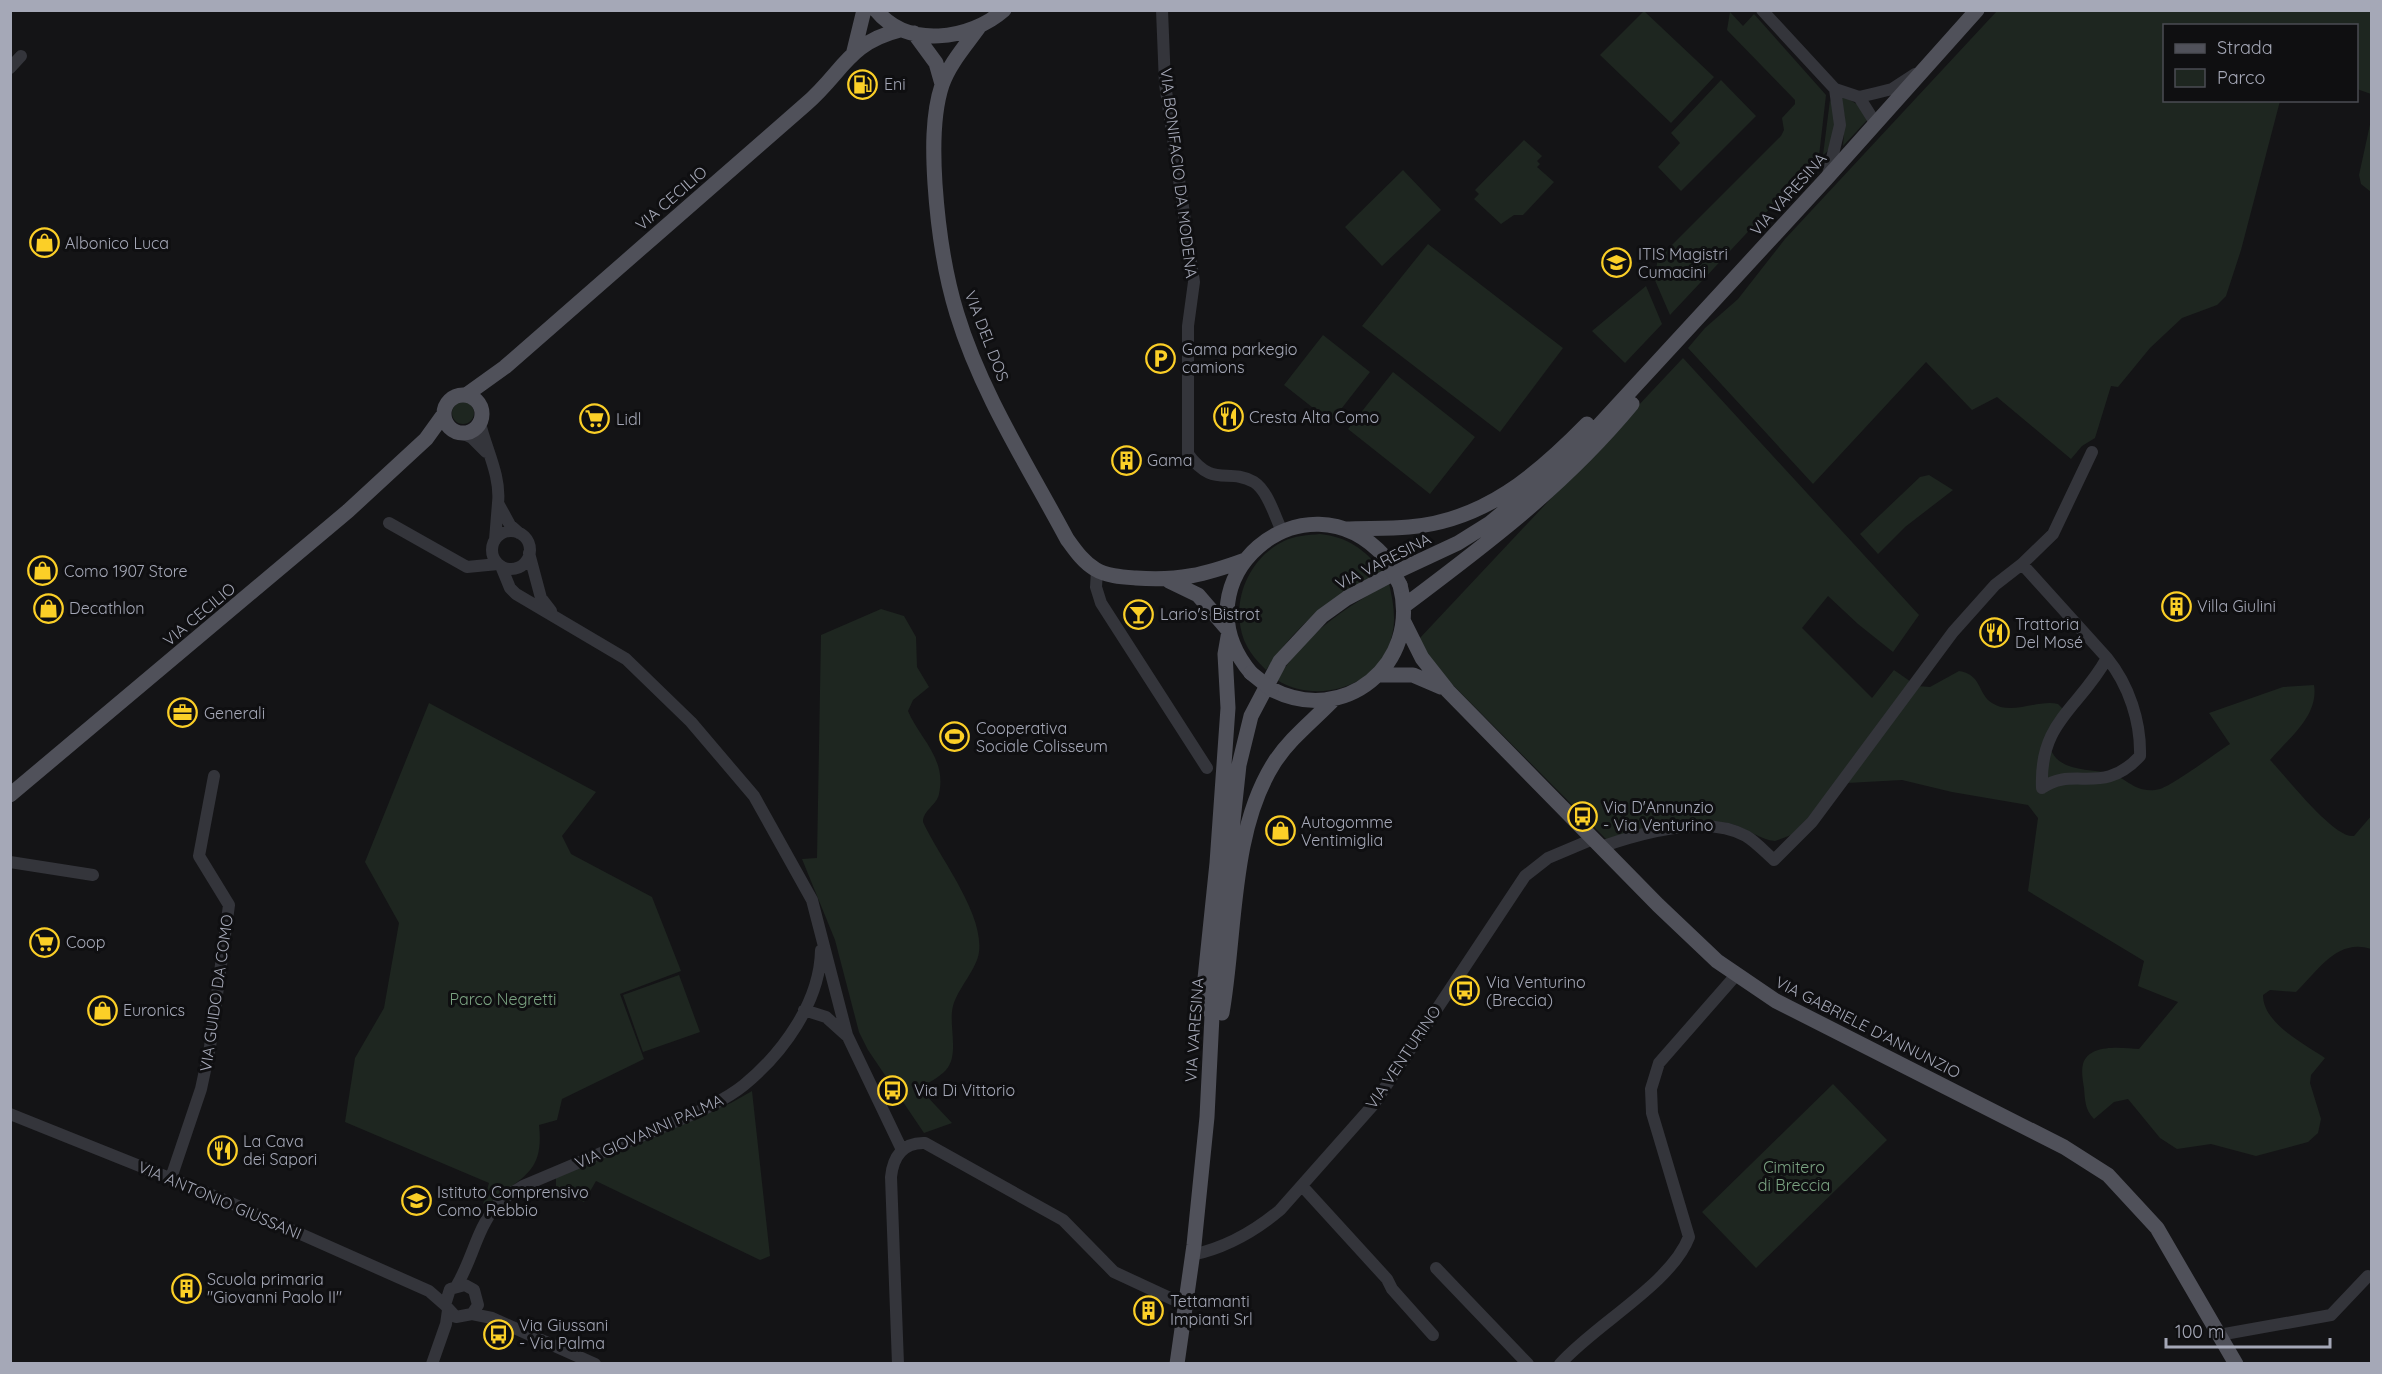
<svg xmlns="http://www.w3.org/2000/svg" width="2382" height="1374" font-family="Quicksand,sans-serif">
  <rect width="100%" height="100%" fill="#141416"/>
  <!-- green -->
  <path fill="#1e2620" d="M1644,11L1714,77L1671,123L1600,55Z
    M1997,11H2371V94L2357,89L2356,26H2164V100L2280,101L2241,250L2226,296L2217,305L2182,318L2150,348L2118,387L2111,386L2095,438L2082,446L2071,459L1997,397L1972,410L1926,362L1813,484L1688,348L1705,328L1738,299L1785,239Z
    M1730,12L1743,26L1754,14L1826,95L1819,156L1670,315L1654,278L1658,259L1781,136L1784,130L1782,118L1795,104V100L1727,30Z
    M1721,80L1756,116L1681,191L1658,167L1680,143L1671,133Z
    M1840,94L1865,109L1870,117L1843,146L1845,119Z
    M1830,100C1838,113 1837,147 1823,155Z
    M2371,120L2372,192H2371L2361,184L2359,175Z
    M1524,140L1542,156L1537,161L1540,164L1537,167L1554,182L1523,215H1514L1501,224L1474,199L1479,194L1475,190Z
    M1403,170L1441,210L1382,266L1345,227Z
    M1428,244L1563,348L1500,432L1362,326Z
    M1646,286L1662,324L1625,363L1592,331Z
    M1323,335L1370,372L1331,422L1284,385Z
    M1683,358L1919,615L1893,652L1858,624L1828,596L1802,628L1872,698L1894,670L1914,684L1807,819L1791,835L1775,841C1761,840 1746,828 1732,824C1689,814 1647,827 1607,840L1449,681L1429,657L1419,639Z
    M1393,372L1475,437L1430,494L1348,429Z
    M452 413a11 11 0 1 1 22 0a11 11 0 1 1-22 0Z
    M1929,475L1953,490L1905,527L1878,554L1860,534L1920,477Z
    M1320,534C1348,537 1364,549 1382,571C1331,597 1299,622 1266,670C1257,661 1249,652 1244,640C1230,603 1248,558 1284,541C1294,536 1308,535 1320,534Z
    M1389,583C1393,602 1397,619 1391,639C1378,687 1317,705 1277,680C1305,634 1343,609 1389,583Z
    M881,609L904,616L916,637L917,667L929,687L913,700L908,711C919,738 947,758 939,794C937,805 923,810 923,822C939,857 984,913 979,952C977,969 958,988 953,1006C948,1025 960,1054 946,1070C939,1078 928,1082 920,1089L952,1123L924,1133L868,1050L859,1032L835,940L802,859L817,858L821,635Z
    M1959,671C1982,674 1978,695 1992,703C2011,716 2038,699 2058,704L2065,711L2051,750C2060,772 2091,769 2109,773C2127,777 2135,795 2160,789C2173,785 2216,753 2230,744L2209,713L2283,687L2314,685C2319,716 2289,738 2270,760C2285,775 2334,839 2354,836L2372,815L2371,949C2337,938 2318,971 2296,992L2270,990L2263,995C2263,1024 2305,1044 2325,1058L2311,1075L2310,1083L2321,1119L2318,1133L2308,1142L2256,1156L2211,1144L2177,1149L2160,1138L2128,1099L2114,1102L2094,1119C2085,1110 2085,1100 2084,1088C2083,1082 2081,1071 2083,1064C2089,1043 2123,1048 2139,1049L2178,1002L2138,986L2144,961L2028,891L2038,818L2028,805L1952,792L1902,780L1847,783L1917,686L1930,687Z
    M429,703L596,792L562,836L571,854L652,897L681,971L620,994L644,1059L562,1099L557,1120L539,1125C544,1172 524,1175 491,1202L483,1204L489,1183L345,1122L355,1058L384,1008L399,923L365,862Z
    M679,975L700,1032L643,1052L623,995Z
    M1833,1084L1887,1140L1756,1268L1702,1212Z
    M752,1091L770,1256L760,1260L596,1181L584,1202L556,1189V1176L731,1103Z"/>
  <g fill="none" stroke-linecap="round" stroke-linejoin="round">
    <!-- minor -->
    <path stroke="#34353b" stroke-width="12" d="M1162,10L1165,84L1194,282L1188,326V454C1214,489 1227,467 1254,482C1268,491 1275,517 1282,531
      M1762,10L1835,89L1859,97L1876,93L1892,89L1915,74
      M10,68L21,56
      M1859,97L1876,124
      M1828,175L1840,125L1835,89
      M480,423C486,449 501,476 498,503
      M462,433L472,438L486,452
      M389,523L467,567L498,564
      M492 550a19 19 0 1 1 38 0a19 19 0 1 1-38 0Z
      M495,540L498,503L510,525L519,533
      M529,553L541,598L551,611
      M2022,564L2053,534L2092,452
      M501,566L510,588L516,594L626,659L691,722L754,796L812,900L847,1035L902,1150
      M1097,570L1096,587L1101,603L1207,768
      M2042,788C2074,765 2102,797 2140,756C2141,722 2129,685 2107,658
      M1601,847C1641,833 1706,814 1746,836C1756,842 1765,852 1774,860L1812,822L1953,632L1995,585L2022,564L2107,658C2079,709 2039,721 2042,788
      M10,862L93,875
      M804,1010L826,1017L846,1035
      M10,1114L222,1199L429,1291L445,1305
      M171,1178L201,1089L210,1047L229,905L199,856L214,776
      M1303,1187L1387,1279L1392,1289L1433,1335
      M1192,1255C1225,1248 1255,1231 1280,1210L1374,1104L1525,876L1548,858L1593,839
      M1436,1268L1528,1364
      M457,1285C472,1260 477,1229 496,1206C502,1198 514,1192 523,1186C568,1167 613,1148 658,1129C687,1116 719,1105 744,1085C783,1053 820,1002 821,950
      M472,1314L478,1305L474,1290L465,1285L450,1289L445,1305L456,1317L472,1314L492,1318L595,1364
      M2219,1335L2331,1315L2368,1276
      M432,1364L446,1324L448,1310
      M898,1364L891,1177C893,1157 903,1142 925,1143L1063,1220L1114,1272L1185,1305
      M1560,1364C1594,1325 1671,1284 1689,1237L1652,1113L1651,1089L1659,1063L1737,974"/>
    <!-- major -->
    <path stroke="#50515a" stroke-width="15" d="M876,10C907,49 970,40 1004,10
      M979,27C967,44 949,64 942,85C932,115 933,153 935,184C938,228 944,272 957,314C981,393 1028,466 1067,539C1075,550 1083,562 1095,569C1106,576 1123,577 1136,578C1179,581 1204,575 1245,560
      M914,33L936,63L942,84
      M854,51L864,10
      M444 414a19 19 0 1 1 38 0a19 19 0 1 1-38 0Z
      M466,395L505,367C605,279 706,192 806,104C843,72 848,43 900,30
      M1345,529C1366,528 1388,529 1409,527C1484,521 1537,475 1587,424
      M1169,581L1198,595L1229,631
      M1404,606C1488,543 1565,485 1632,404
      M1404,622L1422,658L1448,691L1658,905L1717,961L1776,1001L2064,1147L2108,1175L2157,1228L2236,1364
      M1251,673C1173,581 1304,467 1385,557
      M1378,675H1413L1441,687
      M1271,689C1344,727 1421,664 1400,585
      M10,795L348,511L426,439L444,414
      M1205,1009L1204,988L1217,863L1228,708L1225,654L1229,631
      M1222,1013C1236,934 1230,832 1274,763C1290,738 1314,720 1334,699
      M1177,1364L1194,1245L1207,1117L1212,1016L1239,765L1251,716L1280,661L1322,616L1347,598L1398,571L1458,543L1490,523L1566,461L1826,179L1977,10"/>
    <!-- major-bridge -->
    <path stroke="#50515a" stroke-width="15" d="M1385,557L1400,585
      M1251,673L1271,689"/>
  </g>
  <!-- icons -->
  <defs>
    <symbol id="fuel-ring" viewBox="-11 -11 22 22"><circle r="9.5" fill="#0f0f11" stroke="#fbcf27" stroke-width="1.5"/><path d="M-5.5-6h7V0h2V4h1.3V-2.5L3-4.5l.8-.8L6-3V5H2.5V1h-1V6h-7ZM-4.2-4.7v3.2H.2V-4.7Z" fill="#fbcf27"/></symbol>
    <symbol id="shop-ring" viewBox="-11 -11 22 22"><circle r="9.5" fill="#0f0f11" stroke="#fbcf27" stroke-width="1.5"/><path d="M-5-2.5h2.3a2.7 3.5 0 0 1 5.4 0H5L5.5 6h-11ZM-1.5-2.5h3a1.5 2.3 0 0 0-3 0Z" fill="#fbcf27"/></symbol>
    <symbol id="university-ring" viewBox="-11 -11 22 22"><circle r="9.5" fill="#0f0f11" stroke="#fbcf27" stroke-width="1.5"/><path d="M0-5L7-2L0 1L-7-2ZM-4 1L0 2.5L4 1V4Q0 6-4 4Z" fill="#fbcf27"/></symbol>
    <symbol id="parking-ring" viewBox="-11 -11 22 22"><circle r="9.5" fill="#0f0f11" stroke="#fbcf27" stroke-width="1.5"/><path d="M-3.5-5.5H1a3.5 3.5 0 0 1 0 7H-1V5.5H-3.5ZM-1-3.4V-.6H.8a1.4 1.4 0 0 0 0-2.8Z" fill="#fbcf27"/></symbol>
    <symbol id="restaurant-ring" viewBox="-11 -11 22 22"><circle r="9.5" fill="#0f0f11" stroke="#fbcf27" stroke-width="1.5"/><path d="M-5-6h1v4h1v-4h1v4h1v-4h1v5L-1.5 .5V6h-2V.5L-5-1ZM5-6V6H3V1.5H1.5Q1.5-4 5-6Z" fill="#fbcf27"/></symbol>
    <symbol id="supermarket-ring" viewBox="-11 -11 22 22"><circle r="9.5" fill="#0f0f11" stroke="#fbcf27" stroke-width="1.5"/><path d="M-6-5.5h2.5l.6 2H6L4.5 2H-2.5L-4.4-4H-6ZM-1.5 3.2a1.3 1.3 0 1 0 .1 0ZM3 3.2a1.3 1.3 0 1 0 .1 0Z" fill="#fbcf27"/></symbol>
    <symbol id="building-ring" viewBox="-11 -11 22 22"><circle r="9.5" fill="#0f0f11" stroke="#fbcf27" stroke-width="1.5"/><path d="M-4-6H4V6H1V3H-1V6H-4ZM-2.5-4.3h1.7v1.8h-1.7ZM.8-4.3h1.7v1.8H.8ZM-2.5-1h1.7V.8h-1.7ZM.8-1h1.7V.8H.8Z" fill="#fbcf27"/></symbol>
    <symbol id="bar-ring" viewBox="-11 -11 22 22"><circle r="9.5" fill="#0f0f11" stroke="#fbcf27" stroke-width="1.5"/><path d="M-6-5H6L.8 .8V4.5H3.5V6h-7V4.5H-.8V.8Z" fill="#fbcf27"/></symbol>
    <symbol id="office-ring" viewBox="-11 -11 22 22"><circle r="9.5" fill="#0f0f11" stroke="#fbcf27" stroke-width="1.5"/><path d="M-6-3h4V-5.5h4V-3h4V5H-6ZM-1-4.5V-3h2v-1.5ZM-6 0V1H6V0Z" fill="#fbcf27"/></symbol>
    <symbol id="stadium-ring" viewBox="-11 -11 22 22"><circle r="9.5" fill="#0f0f11" stroke="#fbcf27" stroke-width="1.5"/><path d="M0-5a6.5 5 0 1 0 0 10a6.5 5 0 1 0 0-10ZM-3.5-1.8h7v3.6h-7Z" fill="#fbcf27"/></symbol>
    <symbol id="bus-ring" viewBox="-11 -11 22 22"><circle r="9.5" fill="#0f0f11" stroke="#fbcf27" stroke-width="1.5"/><path d="M-5-6H5V4H4V6H2V4H-2V6H-4V4H-5ZM-3.5-4V0h7V-4ZM-3.5 1.2v1.5H-2V1.2ZM2 1.2v1.5H3.5V1.2Z" fill="#fbcf27"/></symbol>
    <symbol id="school-ring" viewBox="-11 -11 22 22"><circle r="9.5" fill="#0f0f11" stroke="#fbcf27" stroke-width="1.5"/><path d="M0-5L7-2L0 1L-7-2ZM-4 1L0 2.5L4 1V4Q0 6-4 4Z" fill="#fbcf27"/></symbol>
  </defs>
  <g fill-rule="evenodd">
    <use href="#fuel-ring" x="846" y="68" width="33" height="33"/>
    <use href="#shop-ring" x="28" y="226" width="33" height="33"/>
    <use href="#university-ring" x="1600" y="246" width="33" height="33"/>
    <use href="#parking-ring" x="1144" y="342" width="33" height="33"/>
    <use href="#restaurant-ring" x="1212" y="400" width="33" height="33"/>
    <use href="#supermarket-ring" x="578" y="402" width="33" height="33"/>
    <use href="#building-ring" x="1110" y="444" width="33" height="33"/>
    <use href="#shop-ring" x="26" y="554" width="33" height="33"/>
    <use href="#building-ring" x="2160" y="590" width="33" height="33"/>
    <use href="#shop-ring" x="32" y="592" width="33" height="33"/>
    <use href="#bar-ring" x="1122" y="598" width="33" height="33"/>
    <use href="#restaurant-ring" x="1978" y="616" width="33" height="33"/>
    <use href="#office-ring" x="166" y="696" width="33" height="33"/>
    <use href="#stadium-ring" x="938" y="720" width="33" height="33"/>
    <use href="#bus-ring" x="1566" y="800" width="33" height="33"/>
    <use href="#shop-ring" x="1264" y="814" width="33" height="33"/>
    <use href="#supermarket-ring" x="28" y="926" width="33" height="33"/>
    <use href="#bus-ring" x="1448" y="974" width="33" height="33"/>
    <use href="#shop-ring" x="86" y="994" width="33" height="33"/>
    <use href="#bus-ring" x="876" y="1074" width="33" height="33"/>
    <use href="#restaurant-ring" x="206" y="1134" width="33" height="33"/>
    <use href="#school-ring" x="400" y="1184" width="33" height="33"/>
    <use href="#building-ring" x="170" y="1272" width="33" height="33"/>
    <use href="#building-ring" x="1132" y="1294" width="33" height="33"/>
    <use href="#bus-ring" x="482" y="1318" width="33" height="33"/>
  </g>
  <g text-anchor="middle" stroke-width="6" stroke-linejoin="round" paint-order="stroke">
    <!-- poi labels -->
    <g font-size="16" fill="#a5a8b7" stroke="#0f0f11" text-anchor="start">
      <text x="884" y="90">Eni</text>
      <text x="65" y="249">Albonico Luca</text>
      <text x="1638" y="260">ITIS Magistri<tspan x="1638" dy="18">Cumacini</tspan></text>
      <text x="1182" y="355">Gama parkegio<tspan x="1182" dy="18">camions</tspan></text>
      <text x="1249" y="423">Cresta Alta Como</text>
      <text x="616" y="425">Lidl</text>
      <text x="1147" y="466">Gama</text>
      <text x="64" y="577">Como 1907 Store</text>
      <text x="2197" y="612">Villa Giulini</text>
      <text x="69" y="614">Decathlon</text>
      <text x="1160" y="620">Lario's Bistrot</text>
      <text x="2015" y="630">Trattoria<tspan x="2015" dy="18">Del Mosé</tspan></text>
      <text x="204" y="719">Generali</text>
      <text x="976" y="734">Cooperativa<tspan x="976" dy="18">Sociale Colisseum</tspan></text>
      <text x="1603" y="813">Via D'Annunzio<tspan x="1603" dy="18">- Via Venturino</tspan></text>
      <text x="1301" y="828">Autogomme<tspan x="1301" dy="18">Ventimiglia</tspan></text>
      <text x="66" y="948">Coop</text>
      <text x="1486" y="988">Via Venturino<tspan x="1486" dy="18">(Breccia)</tspan></text>
      <text x="123" y="1016">Euronics</text>
      <text x="914" y="1096">Via Di Vittorio</text>
      <text x="243" y="1147">La Cava<tspan x="243" dy="18">dei Sapori</tspan></text>
      <text x="437" y="1198">Istituto Comprensivo<tspan x="437" dy="18">Como Rebbio</tspan></text>
      <text x="207" y="1285">Scuola primaria<tspan x="207" dy="18">"Giovanni Paolo II"</tspan></text>
      <text x="1170" y="1307">Tettamanti<tspan x="1170" dy="18">Impianti Srl</tspan></text>
      <text x="519" y="1331">Via Giussani<tspan x="519" dy="18">- Via Palma</tspan></text>
    </g>
    <!-- street labels -->
    <g font-size="16" fill="#a5a8b7" stroke="#0f0f11">
      <text transform="translate(1179 173) rotate(83)" y="6">VIA BONIFACIO DA MODENA</text>
      <text transform="translate(1788 194) rotate(-48)" y="6">VIA VARESINA</text>
      <text transform="translate(671 198) rotate(-41)" y="6">VIA CECILIO</text>
      <text transform="translate(987 336) rotate(69)" y="6">VIA DEL DOS</text>
      <text transform="translate(1383 561) rotate(-27)" y="6">VIA VARESINA</text>
      <text transform="translate(199 614) rotate(-40)" y="6">VIA CECILIO</text>
      <text transform="translate(216 993) rotate(-82)" y="6">VIA GUIDO DA COMO</text>
      <text transform="translate(1868 1027) rotate(27)" y="6">VIA GABRIELE D'ANNUNZIO</text>
      <text transform="translate(1194 1030) rotate(-86)" y="6">VIA VARESINA</text>
      <text transform="translate(1403 1057) rotate(-56)" y="6">VIA VENTURINO</text>
      <text transform="translate(649 1131) rotate(-24)" y="6">VIA GIOVANNI PALMA</text>
      <text transform="translate(220 1200) rotate(23)" y="6">VIA ANTONIO GIUSSANI</text>
    </g>
    <!-- park labels -->
    <g font-size="16" fill="#7ba382" stroke="#0f0f11">
      <text x="503" y="1005">Parco Negretti</text>
      <text x="1794" y="1173">Cimitero<tspan x="1794" dy="18">di Breccia</tspan></text>
    </g>
  </g>
  <!-- border -->
  <rect width="2382" height="1374" fill="none" stroke="#a5a8b7" stroke-width="24"/>
  <!-- legend -->
  <rect x="2163" y="24" width="195" height="78" fill="#0f0f11" stroke="#4b4c53" stroke-width="1.5"/>
  <rect x="2175" y="44" width="30" height="9" fill="#50515a" stroke="#4b4c53" stroke-width="1.5"/>
  <text x="2217" y="54" font-size="18" fill="#a5a8b7">Strada</text>
  <rect x="2175" y="69" width="30" height="18" fill="#1e2620" stroke="#4b4c53" stroke-width="1.5"/>
  <text x="2217" y="84" font-size="18" fill="#a5a8b7">Parco</text>
  <!-- scale -->
  <path d="M2166 1338v9h164v-9" fill="none" stroke="#a5a8b7" stroke-width="3"/>
  <text x="2175" y="1338" font-size="18" fill="#a5a8b7" stroke="#0f0f11" stroke-width="4.5" paint-order="stroke">100 m</text>
</svg>
